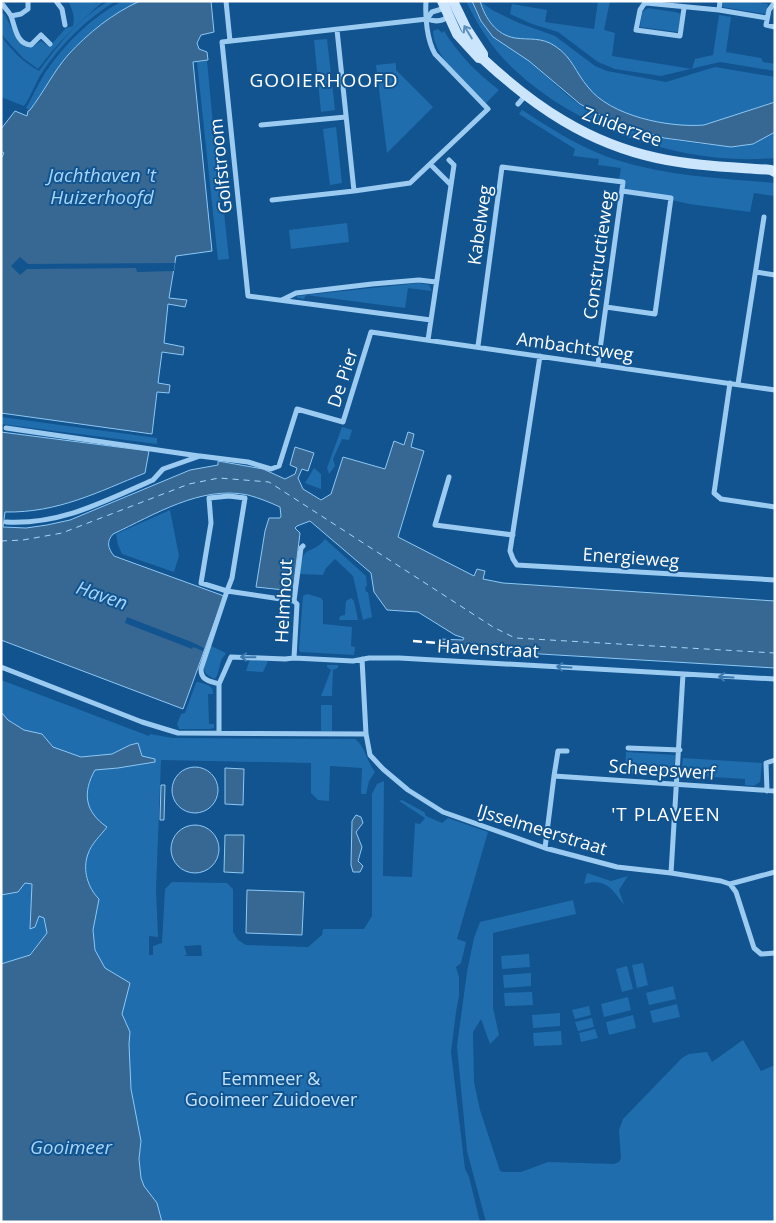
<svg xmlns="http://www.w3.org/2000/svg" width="776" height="1223" font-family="'Open Sans',sans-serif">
  <rect width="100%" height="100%" fill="#115490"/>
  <!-- green -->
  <path fill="#206dad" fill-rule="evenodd" d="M68,1H94L95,3L104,1C78,23 59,41 38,69L23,58L1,34V15L4,13L14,33L25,46L32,47L41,41L49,47L66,28L73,26C75,17 73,10 68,1Z
    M109,1H116C86,19 60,45 41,74C35,84 31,96 24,106L1,97V36C12,51 23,62 39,71C59,44 79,18 109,1Z
    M122,1H140L112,16L56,72L30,110L26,108C33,96 38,84 45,73C65,43 91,18 122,1Z
    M466,1H472C483,36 505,42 531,63C547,76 562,92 580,105C618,131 668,141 713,145C726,146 738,147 751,144C759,142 767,135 775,132V158C687,166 582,132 517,72C495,53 479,28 466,1Z
    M480,1L492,10L519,23L555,36L595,66L607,71L666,82L715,67L775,77V102C750,108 727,121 702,125C675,129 615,115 595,95C576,78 576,58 551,44C540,37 527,40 514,38C496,35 485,18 480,1Z
    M598,1H610L604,30L615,33L612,56L692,69L695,59L713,55L719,15L731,17L726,52L761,58L763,62L775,64V71L720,62L661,76L615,69L598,62L558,32L532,24L510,14L512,4L547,10L545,22L594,29Z
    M723,1H761V3L768,4L766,14L722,7Z
    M648,8L675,12L681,14L678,32L640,27L642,12Z
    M438,29L442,33L444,31C459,55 477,73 499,90L486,103C468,86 433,57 433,31Z
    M327,39L335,110L321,112L314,40Z
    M207,61L213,124L212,131L216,138L222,198L219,205L224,212L229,259L218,260L197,62Z
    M396,63V70L433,107L387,153L376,65Z
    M522,110C548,127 575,144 605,156C660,176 718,178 775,183V196L754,193L750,212L689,204L622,189L623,182L619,179L621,168L598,165L599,159L573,156L575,149L519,114Z
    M336,127L342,183L330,185L323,129Z
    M347,223L349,242L291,249L289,230Z
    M419,283L429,285L432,291L408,288L405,308L306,295L304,299L297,298V296Z
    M1,417L157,438V444L1,424Z
    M342,427L352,430L349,440L342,439L333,459L335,466L329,474L327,468Z
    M314,468L321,474V489L305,483Z
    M170,510L179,556L174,572L122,554L118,545L116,534Z
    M325,539L366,576L367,586L365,587L366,592H368L372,617L363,620L353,576L335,559L326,568L323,575L300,574C303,540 310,558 325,539Z
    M307,594L321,598L323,601V624L352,627L351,646L355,647L354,655L300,652L299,649L303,596Z
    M351,598L354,601L358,620H339L340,616L345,615L346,601Z
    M211,646L224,652L226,654C218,660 221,671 215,679C196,672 206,661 211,646Z
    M250,659L268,661L263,672L246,671Z
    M327,665H338V668L333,670L332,696H321L331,670L327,667Z
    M1,680L149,736L150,734L173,738L355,739C365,746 367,762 375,772L369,781L366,794H361L362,768L330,766L329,801L318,800L311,793V763L161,760L156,889L158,937L149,936V955H153V946L162,943L165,889L172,882L227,883L233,889V932L238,940L246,945L308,947L322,935L323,929H364L372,916V794L377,784L384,781L383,876L412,877L415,823L420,824L425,818L399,801L402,800L424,812L426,816L442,823L448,818L488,832L457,939L466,942L461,963L456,967L459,977V996L456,1012L451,1052L465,1169L469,1177L480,1222H1V895L18,892L25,883L32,884L30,928L39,916L44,918L47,933L29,955L95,950L93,930L99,899C88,888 82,870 88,854C91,845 100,836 106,827C85,812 82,792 95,769L118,768L154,762L142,756L138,743L130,745L112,754L81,757L53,747L42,734L24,730L8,720L1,712ZM201,945L202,956H183L187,955L184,946Z
    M198,682C205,684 214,685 213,694H208L209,724H214V728L210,729H179L177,724L181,714L185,713L196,683Z
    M321,705H332V731H321Z
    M626,752L675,755L674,775L625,773Z
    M683,758L762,763L760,782L754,786L745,785V779L681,775Z
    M587,873L611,881L628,876L619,890L624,905C612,889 606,878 584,884Z
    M573,900L576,914L493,933V1008L499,1035L490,1044L481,1019L473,1032L474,1082L480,1110L500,1171L503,1172H521L548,1162L614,1164L619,1162L621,1158L619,1130L623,1119L682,1058L689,1054L707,1052L712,1062L743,1040L761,1071L775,1065V1222H486L467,1151L457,1046L467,972L474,938L480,922Z
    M529,954L530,967L502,969L501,956Z
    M643,963L648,985L637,988L632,965Z
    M627,966L633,989L622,992L616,969Z
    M531,973V986L504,988L503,975Z
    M673,986L676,999L649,1005L646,993Z
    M532,992L533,1005L505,1006L504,993Z
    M628,997L631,1010L604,1017L601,1004Z
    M677,1004L680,1017L653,1023L650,1011Z
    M589,1006L591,1015L575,1019L572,1010Z
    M560,1013V1026L533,1028L532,1015Z
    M633,1015L636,1028L609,1035L606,1022Z
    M592,1018L594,1027L578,1031L575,1022Z
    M595,1029L598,1038L581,1042L579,1033Z
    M561,1031L562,1045L534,1046L533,1033Z"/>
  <!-- water -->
  <path fill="#366893" stroke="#8dc8f6" d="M140,1H211L214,32L201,35L197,43L199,49L207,52L208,60L193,62L212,251L176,256L169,298L187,300L185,307L168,304L164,343L184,347L183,355L162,352L158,383L170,385L169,393L157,392L152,434L1,413V159L4,153L1,151V129L15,111L27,116L28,111L30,110C43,93 54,71 68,55C88,33 113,13 140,1Z
    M472,1H480C485,18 496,35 515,38C529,40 542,37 555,46C573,58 575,72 588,87C610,116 669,128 704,125L775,102V132L753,144L731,147L664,138L611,121L580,104L529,61L493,37L481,21Z
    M1,432L149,451L145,473C98,492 58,513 5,512L3,527L26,528L47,525L70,520L190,470L218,465V461L263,469L285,479L295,474L297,468L290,465L295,447L314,453L308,471L302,469L298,478L303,489L321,500L331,494L343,457L385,469L394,441L404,445L408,432L414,434L411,447L424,451L398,537L474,576L477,569L485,571L483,579L503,583L775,601V668L440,648V639L463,640L464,638L455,635L418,612L387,610L374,592L371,573L310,521L297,526L295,528L300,533L293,591L256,587L265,531L269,518H280L281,516L280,507C269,502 259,498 248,495C201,485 154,515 113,534C106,542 108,548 114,556L224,596L183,709L1,640Z
    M1,712L8,720L24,730L42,734L53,747L81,757L112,754L130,745L138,743L142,756L155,759V762L118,768L95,770C82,793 85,812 107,827C101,835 91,844 88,854C82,870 88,888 99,899L93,930L95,950L105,968L130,983L122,1014L130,1032L129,1044L131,1089L141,1141L139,1159L141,1178L144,1186L157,1203L162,1222H1V964L30,955L47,933L44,918L39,916L35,927L30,929L32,884L25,883L18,892L1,895Z
    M172 790a23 23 0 1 1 46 0a23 23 0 1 1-46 0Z
    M225,768L244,769L243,805L225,804Z
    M161,785H165L164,820H160Z
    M356,815L361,817L363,823L356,832L362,847L358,861L363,866L360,872H353L351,865L352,821Z
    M171 849a24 24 0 1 1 48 0a24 24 0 1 1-48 0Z
    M225,835H244L243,873L224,872Z
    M247,890L304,892L302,935L246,933Z"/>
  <!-- pier -->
  <path fill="#115490" d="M20,257L28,264L175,263L174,271L137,272L136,268L27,269L20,275L11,266Z
    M127,617L194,643L204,648L203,651L193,647L192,649L125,623Z"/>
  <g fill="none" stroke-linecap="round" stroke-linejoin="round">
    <!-- ferry -->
    <path stroke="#a8d5f9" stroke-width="1" stroke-dasharray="6 5" stroke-linecap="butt" d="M1,541L23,540L62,533L189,484L219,478L269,482L493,627L515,638L775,653"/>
    <!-- street -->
    <path stroke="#9ccbf2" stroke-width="5" d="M56,1L62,9L65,25
      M226,1L230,41
      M646,1L640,10L636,30L680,36L684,8
      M720,1L719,10L767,18
      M775,2L769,10L766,25L775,27
      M646,3L719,10
      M3,5C5,8 9,12 11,16C15,26 16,44 31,45L41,35L50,44
      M11,16L21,14L28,9V1
      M427,19L432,12L445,8
      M337,30L354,191L410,183L488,109L435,54C427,40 425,18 426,1
      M518,104L525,96
      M261,125L346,117
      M430,164L451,185
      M272,200L354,191
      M756,272L775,275
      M282,300L296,293L372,284L419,280L436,282
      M606,307L655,314L671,198L622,191
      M431,320L248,296L222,42L427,19C435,22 443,22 450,15
      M428,340L454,165L449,160
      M478,346L502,167L623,182L598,364
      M540,356L510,551L513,559L517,565L775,580
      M730,383L714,493L721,499L775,507
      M738,384L764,217
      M6,428L199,456
      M449,477L435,525L513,535
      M229,496L245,498L232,578L227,591L201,583L211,523L209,498Z
      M6,522C61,525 105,501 153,480L163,469L200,456L248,462L271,469L279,466L297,409L343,422L371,332L775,390
      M294,658L297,604L294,601L301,548L303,546
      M362,659L366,734L370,755L383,769L408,790L443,812L545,848L617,867L671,873L721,881L730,884L736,892L754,948L761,954L775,953
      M1,667L142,722L178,733L366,734
      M219,684C210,681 201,681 201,669L227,591L294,601
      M219,733V684L231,657L285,659L294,658L353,661L369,658H399L775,679
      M628,748L680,750
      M554,776L558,751H567
      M767,791L766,763L775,760
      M545,848L554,776L775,791
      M671,873L683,674
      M730,884L775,872"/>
    <!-- secondary -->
    <path stroke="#cbe5fc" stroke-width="10" d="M442,1L457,34L479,58L483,59C535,107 588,143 657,158C694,166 733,167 771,170L775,172
      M453,1L466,28L483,54V58"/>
    <!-- rail -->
    <path stroke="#fff" stroke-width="2.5" stroke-dasharray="9 4" stroke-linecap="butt" d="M413,641L452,644"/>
  </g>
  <!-- one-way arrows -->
  <defs><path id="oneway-shaft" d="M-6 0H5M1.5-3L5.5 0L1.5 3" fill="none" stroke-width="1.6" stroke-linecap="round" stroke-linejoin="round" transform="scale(1.25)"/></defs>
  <use stroke="#5b8ebb" href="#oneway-shaft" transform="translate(468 32) rotate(-121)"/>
  <g stroke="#3b78ad">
    <use href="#oneway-shaft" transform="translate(248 657) rotate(-179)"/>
    <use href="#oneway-shaft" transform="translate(564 667) rotate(-177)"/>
    <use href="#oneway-shaft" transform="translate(726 677) rotate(-177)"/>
  </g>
  <g text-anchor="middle" stroke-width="4" stroke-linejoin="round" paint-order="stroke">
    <!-- street labels -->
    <g font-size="18" fill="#fff" stroke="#115490">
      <text transform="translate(622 127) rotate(20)" y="6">Zuiderzee</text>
      <text transform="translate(221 166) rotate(-96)" y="6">Golfstroom</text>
      <text transform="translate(480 225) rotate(-82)" y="6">Kabelweg</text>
      <text transform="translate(599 255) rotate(-82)" y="6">Constructieweg</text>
      <text transform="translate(575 347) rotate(8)" y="6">Ambachtsweg</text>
      <text transform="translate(343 378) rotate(-72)" y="6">De Pier</text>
      <text transform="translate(631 558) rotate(4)" y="6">Energieweg</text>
      <text transform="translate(284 601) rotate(-87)" y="6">Helmhout</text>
      <text transform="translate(488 649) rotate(3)" y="6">Havenstraat</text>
      <text transform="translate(662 770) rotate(4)" y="6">Scheepswerf</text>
      <text transform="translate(542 830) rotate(17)" y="6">IJsselmeerstraat</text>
    </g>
    <!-- park labels -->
    <g font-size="18" fill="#c3e3fd" stroke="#115490">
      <text x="271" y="1085">Eemmeer &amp;<tspan x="271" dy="21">Gooimeer Zuidoever</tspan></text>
    </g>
    <!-- neighbourhood labels -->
    <g font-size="19" letter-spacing="1" fill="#fff" stroke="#115490">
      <text x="324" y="87">GOOIERHOOFD</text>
      <text x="666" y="821">'T PLAVEEN</text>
    </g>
    <!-- water labels -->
    <g font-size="19" font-style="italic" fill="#a8d5f9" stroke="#115490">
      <text x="102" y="182">Jachthaven 't<tspan x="102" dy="22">Huizerhoofd</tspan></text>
      <text transform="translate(102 595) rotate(19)" y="7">Haven</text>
      <text x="71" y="1154">Gooimeer</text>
    </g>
  </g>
  <!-- border -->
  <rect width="776" height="1223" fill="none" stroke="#ffffff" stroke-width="5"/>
</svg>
